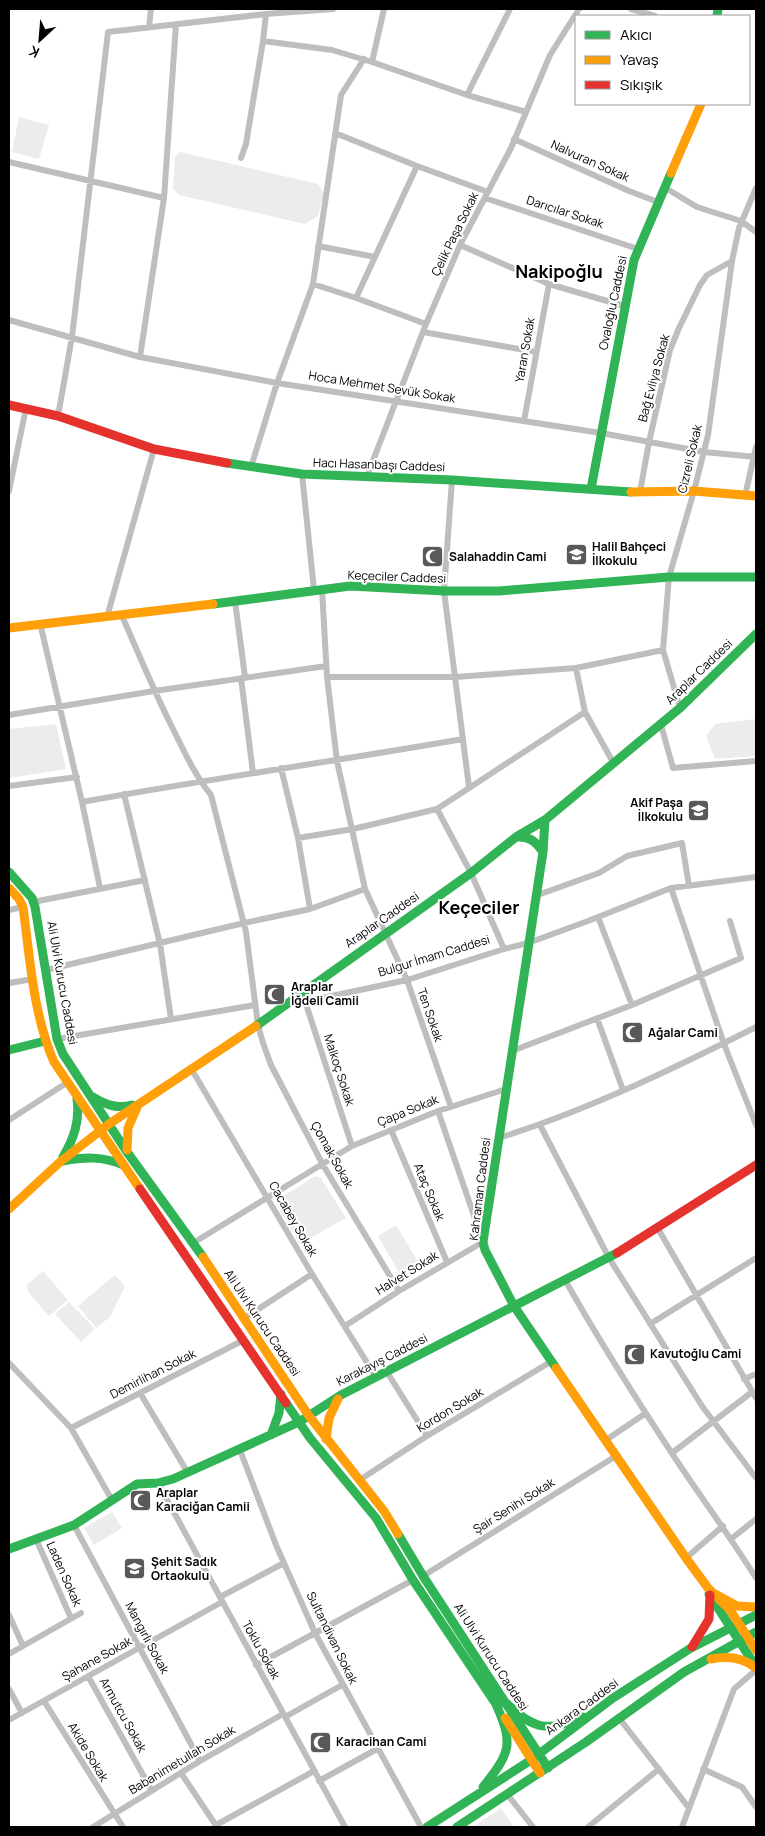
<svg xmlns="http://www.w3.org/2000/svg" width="765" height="1836" font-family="Manrope,sans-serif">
  <rect width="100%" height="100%" fill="#fff"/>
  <!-- green -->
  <path fill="#ececec" d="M19,117L49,125L39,159L12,152Z
    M180,152L318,184L324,193L318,216L305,224L179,195L173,189L175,157Z
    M756,719V756L715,759L706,736L715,724Z
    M56,724L66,769L9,778V729Z
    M315,1176L321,1178L346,1218L300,1244L277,1205L276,1201Z
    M396,1225L420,1265L401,1276L378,1236Z
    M43,1271L68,1300L49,1316L28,1292L27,1285Z
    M115,1275L125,1286L110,1317L96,1328L78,1306Z
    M69,1302L95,1329L81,1342L55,1314Z
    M112,1512L122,1528L94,1545L84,1528Z
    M501,1808L514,1827H473Z"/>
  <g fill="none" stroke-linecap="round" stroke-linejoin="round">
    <!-- street -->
    <path stroke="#bebebe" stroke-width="6" d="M631,9L655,16
      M149,27L151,9
      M263,41L332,50L372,62L467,95L526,112
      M372,62L384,9
      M467,95L510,9
      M335,133L417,166L488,192
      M514,139L629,191L658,202
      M241,158L246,144L263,41L266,14
      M9,162L164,198
      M664,187L697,207L741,221L756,232
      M485,198L638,249
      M460,245L549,284L624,306
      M318,246L375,257
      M313,284L356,298L426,324
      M356,298L417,166
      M9,320L140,357L277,383L601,433L704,452L756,457
      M423,332L536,352
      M140,357L164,198L176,24
      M58,416L72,337L108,32L266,14L333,9
      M524,421L549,284
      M251,467L277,383L313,284L341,95L364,59
      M302,474L314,590
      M367,476L426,324L460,245L511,148L550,55L579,9
      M452,480L444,591L469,787
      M9,491L26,408
      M640,492L649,442L670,350L679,328L700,285L707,275L732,261
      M745,496L756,447
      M322,589L327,677L337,761L365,889L407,980L451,1107
      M235,601L245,677
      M122,616C138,652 153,689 171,725C183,749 194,774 211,795L246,932L258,1025L263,1043L271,1065L323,1165L399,1291
      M107,617L154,449
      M40,623L82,802L100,888
      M576,668L585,712L614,764
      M327,677H455L576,668L663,650
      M241,678L253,773
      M680,708L663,650L669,577L694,491L708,435L732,261L739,228L756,188
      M9,715L154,691L326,666
      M661,725L673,768L756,761
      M281,768L298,838L310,909
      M9,786L77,777
      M124,794L160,944L171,1019
      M82,802C209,779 336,761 463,739
      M437,809L471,873L504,949
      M298,838L353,829L437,809L585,712
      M671,888L724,1044L756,1125
      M535,896L599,873L627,856L682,843L689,886
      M33,902L145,880
      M9,910L23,907
      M598,917L632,1005
      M46,970L244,923L310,909L365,889
      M9,983L33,979
      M305,1001L352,1146
      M291,1002L322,998L407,980L504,949L528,943L588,921L671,888L756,877
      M597,1018L623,1090
      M57,1039L255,1005
      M512,1051L632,1005L741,958L730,921
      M192,1070L312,1274L376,1377
      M9,1120L68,1082
      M540,1125L609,1258L702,1406L756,1478
      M391,1130L447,1262
      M499,1138C588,1110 673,1069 756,1027
      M657,1227L756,1398
      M193,1243L352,1146L438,1111L506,1089
      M565,1280C600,1342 638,1402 677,1461C703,1500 731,1538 756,1578
      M243,1319L312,1274
      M650,1324L756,1258
      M345,1326L399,1291L483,1242L438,1111
      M9,1363L71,1428L112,1500
      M387,1372L427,1436
      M744,1379L756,1374
      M140,1393L188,1473
      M71,1428L244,1340
      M606,1440L646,1413
      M240,1450L276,1545L315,1633L421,1827
      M672,1453L752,1392
      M361,1479L427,1436L552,1361
      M158,1483L345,1827
      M74,1525L200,1761
      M36,1539L71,1618
      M731,1539L756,1519
      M686,1558L723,1526
      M423,1576L616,1456
      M220,1597L284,1563
      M9,1615L23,1646
      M9,1654L81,1613
      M256,1665L413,1580
      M88,1676L152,1791
      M9,1689L22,1713
      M44,1701L123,1827
      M285,1717L342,1685
      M619,1718L689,1808
      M9,1720L222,1602
      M703,1769L742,1787L756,1807
      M181,1773L217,1827
      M319,1781L377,1749
      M507,1794L533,1827
      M216,1825L314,1771
      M93,1827L200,1761L283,1714
      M588,1827L659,1769
      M682,1827L734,1689L756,1670"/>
    <!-- fast -->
    <path stroke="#30b455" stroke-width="9" d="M717,16L718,9
      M227,463L302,474L452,480L631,492
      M591,489L634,260L671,173
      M213,604L350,586L444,591H499L669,577H756
      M545,820L543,852L483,1242L485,1250L514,1306L556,1368
      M517,837C530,836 536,842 543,852
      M9,872L32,898L35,907L57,1039L63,1054L127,1152L203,1257
      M256,1026L471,873L516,837L545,820L680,708L756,634
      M9,1050L45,1041
      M93,1097C106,1105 117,1109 132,1105
      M63,1157C74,1138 80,1121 77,1099
      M63,1161C84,1157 103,1156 123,1165
      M286,1403L310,1438L376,1518L413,1580L498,1707
      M271,1435L279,1413L281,1394
      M398,1534L423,1576L548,1768
      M9,1549L74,1525L137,1484L158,1483L173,1479L299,1422L341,1395L617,1253
      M709,1594L756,1667
      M503,1700C531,1728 546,1734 583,1717
      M483,1787C511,1752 514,1744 495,1702
      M427,1827L531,1760L613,1698L691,1648L756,1615
      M457,1827L586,1742L684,1672L756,1632"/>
    <!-- slow -->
    <path stroke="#ff9f0a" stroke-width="9" d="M671,173L701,104
      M631,492L694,491L756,496
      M9,628L213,604
      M9,888L19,899L23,907C30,958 33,1014 54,1062L140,1189
      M127,1150L128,1128L138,1105
      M9,1209L60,1162L109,1124L256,1026
      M203,1257L309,1416L384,1511L398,1534
      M556,1368L686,1558L708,1588L730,1610L756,1650
      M326,1439L329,1418L338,1399
      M715,1594L737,1606L756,1607
      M711,1659C728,1656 742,1657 756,1668
      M505,1718L540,1773"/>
    <!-- jam -->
    <path stroke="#e5322d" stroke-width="9" d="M9,405L58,416L154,449L227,463
      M140,1189L286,1403
      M617,1253L756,1165
      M692,1647L709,1619L710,1595"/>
  </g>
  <!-- icons -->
  <defs>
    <symbol id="school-square" viewBox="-11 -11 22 22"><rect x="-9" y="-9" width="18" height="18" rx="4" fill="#595959" stroke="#fff"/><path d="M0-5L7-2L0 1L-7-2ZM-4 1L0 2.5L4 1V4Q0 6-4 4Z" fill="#fff"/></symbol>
    <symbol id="mosque-square" viewBox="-11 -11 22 22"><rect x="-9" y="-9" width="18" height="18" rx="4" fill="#595959" stroke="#fff"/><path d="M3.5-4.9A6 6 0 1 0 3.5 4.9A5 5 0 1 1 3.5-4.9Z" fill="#fff"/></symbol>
  </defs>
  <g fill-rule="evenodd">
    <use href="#school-square" x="564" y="542" width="25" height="25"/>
    <use href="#mosque-square" x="420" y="544" width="25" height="25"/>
    <use href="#school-square" x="686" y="798" width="25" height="25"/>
    <use href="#mosque-square" x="262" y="982" width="25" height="25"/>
    <use href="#mosque-square" x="620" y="1020" width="25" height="25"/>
    <use href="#mosque-square" x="622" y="1342" width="25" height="25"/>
    <use href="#mosque-square" x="128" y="1488" width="25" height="25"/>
    <use href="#school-square" x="122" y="1556" width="25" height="25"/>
    <use href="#mosque-square" x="308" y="1730" width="25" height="25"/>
  </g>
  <g text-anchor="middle" stroke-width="4" stroke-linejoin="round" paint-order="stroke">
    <!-- street labels -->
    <g font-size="12" fill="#000" stroke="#fff">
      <text transform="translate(590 161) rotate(24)" y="4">Nalvuran Sokak</text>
      <text transform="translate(565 212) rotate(18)" y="4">Darıcılar Sokak</text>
      <text transform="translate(455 234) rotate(-64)" y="4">Çelik Paşa Sokak</text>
      <text transform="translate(613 303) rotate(-78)" y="4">Ovaloğlu Caddesi</text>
      <text transform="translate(525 350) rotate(-80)" y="4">Yaran Sokak</text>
      <text transform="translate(654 378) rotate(-75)" y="4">Bağ Evliya Sokak</text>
      <text transform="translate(382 387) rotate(9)" y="4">Hoca Mehmet Sevük Sokak</text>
      <text transform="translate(690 459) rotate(-77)" y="4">Cizreli Sokak</text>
      <text transform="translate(379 465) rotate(2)" y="4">Hacı Hasanbaşı Caddesi</text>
      <text transform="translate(397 577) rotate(2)" y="4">Keçeciler Caddesi</text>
      <text transform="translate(699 672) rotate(-44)" y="4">Araplar Caddesi</text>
      <text transform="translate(382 920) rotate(-35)" y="4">Araplar Caddesi</text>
      <text transform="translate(434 956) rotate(-17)" y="4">Bulgur İmam Caddesi</text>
      <text transform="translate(62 983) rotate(80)" y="4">Ali Ulvi Kurucu Caddesi</text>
      <text transform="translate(430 1015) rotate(71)" y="4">Ten Sokak</text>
      <text transform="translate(339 1070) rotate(72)" y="4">Malkoç Sokak</text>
      <text transform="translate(408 1111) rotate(-22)" y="4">Çapa Sokak</text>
      <text transform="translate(332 1155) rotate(61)" y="4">Çomak Sokak</text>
      <text transform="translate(480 1189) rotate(-83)" y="4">Kahraman Caddesi</text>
      <text transform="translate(429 1192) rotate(67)" y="4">Ataç Sokak</text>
      <text transform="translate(293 1219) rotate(60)" y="4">Cacabey Sokak</text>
      <text transform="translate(407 1273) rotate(-32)" y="4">Halvet Sokak</text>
      <text transform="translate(262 1323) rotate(56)" y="4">Ali Ulvi Kurucu Caddesi</text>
      <text transform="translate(382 1360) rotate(-27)" y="4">Karakayış Caddesi</text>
      <text transform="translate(153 1374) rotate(-27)" y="4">Demirlihan Sokak</text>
      <text transform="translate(450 1410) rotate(-31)" y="4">Kordon Sokak</text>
      <text transform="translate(514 1506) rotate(-32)" y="4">Şair Senihi Sokak</text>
      <text transform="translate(64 1574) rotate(66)" y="4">Laden Sokak</text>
      <text transform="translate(147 1638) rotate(62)" y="4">Mangırlı Sokak</text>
      <text transform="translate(332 1638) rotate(64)" y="4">Sultandivan Sokak</text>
      <text transform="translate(261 1650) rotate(61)" y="4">Toklu Sokak</text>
      <text transform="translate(491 1657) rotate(57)" y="4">Ali Ulvi Kurucu Caddesi</text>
      <text transform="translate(97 1659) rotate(-29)" y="4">Şahane Sokak</text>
      <text transform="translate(582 1707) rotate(-36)" y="4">Ankara Caddesi</text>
      <text transform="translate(123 1715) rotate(61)" y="4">Armutcu Sokak</text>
      <text transform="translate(88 1752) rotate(59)" y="4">Akide Sokak</text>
      <text transform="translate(182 1760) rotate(-31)" y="4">Babanimetullah Sokak</text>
    </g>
    <!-- poi labels -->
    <g font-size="12" font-weight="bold" fill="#000" stroke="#fff" text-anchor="start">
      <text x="592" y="551">Halil Bahçeci<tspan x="592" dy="14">İlkokulu</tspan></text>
      <text x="449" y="561">Salahaddin Cami</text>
      <text x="683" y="807" text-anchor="end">Akif Paşa<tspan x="683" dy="14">İlkokulu</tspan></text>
      <text x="291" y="991">Araplar<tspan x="291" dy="14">İğdeli Camii</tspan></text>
      <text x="648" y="1037">Ağalar Cami</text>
      <text x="650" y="1358">Kavutoğlu Cami</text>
      <text x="156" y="1497">Araplar<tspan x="156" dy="14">Karaciğan Camii</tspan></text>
      <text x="151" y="1566">Şehit Sadık<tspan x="151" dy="14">Ortaokulu</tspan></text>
      <text x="336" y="1746">Karacihan Cami</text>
    </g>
    <!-- district labels -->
    <g font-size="18" font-weight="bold" fill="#000" stroke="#fff">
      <text x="559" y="278">Nakipoğlu</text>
      <text x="479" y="914">Keçeciler</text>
    </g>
  </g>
  <!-- border -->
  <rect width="765" height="1836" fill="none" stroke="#000000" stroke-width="20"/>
  <!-- legend -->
  <rect x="575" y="15" width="175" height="90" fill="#ffffff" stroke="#999999"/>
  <rect x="585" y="31" width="25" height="8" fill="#30b455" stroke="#999999"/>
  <text x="620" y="40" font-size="15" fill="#000000">Akıcı</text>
  <rect x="585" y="56" width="25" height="8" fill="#ff9f0a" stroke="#999999"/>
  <text x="620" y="65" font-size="15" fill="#000000">Yavaş</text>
  <rect x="585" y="81" width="25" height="8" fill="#e5322d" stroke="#999999"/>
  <text x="620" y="90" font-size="15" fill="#000000">Sıkışık</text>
  <!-- north arrow -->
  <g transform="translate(40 40) rotate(206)" stroke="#ffffff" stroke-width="4" paint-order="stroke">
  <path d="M0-4L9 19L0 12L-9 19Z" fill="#000000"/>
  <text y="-8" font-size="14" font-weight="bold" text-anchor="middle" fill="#000000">K</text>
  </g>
</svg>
